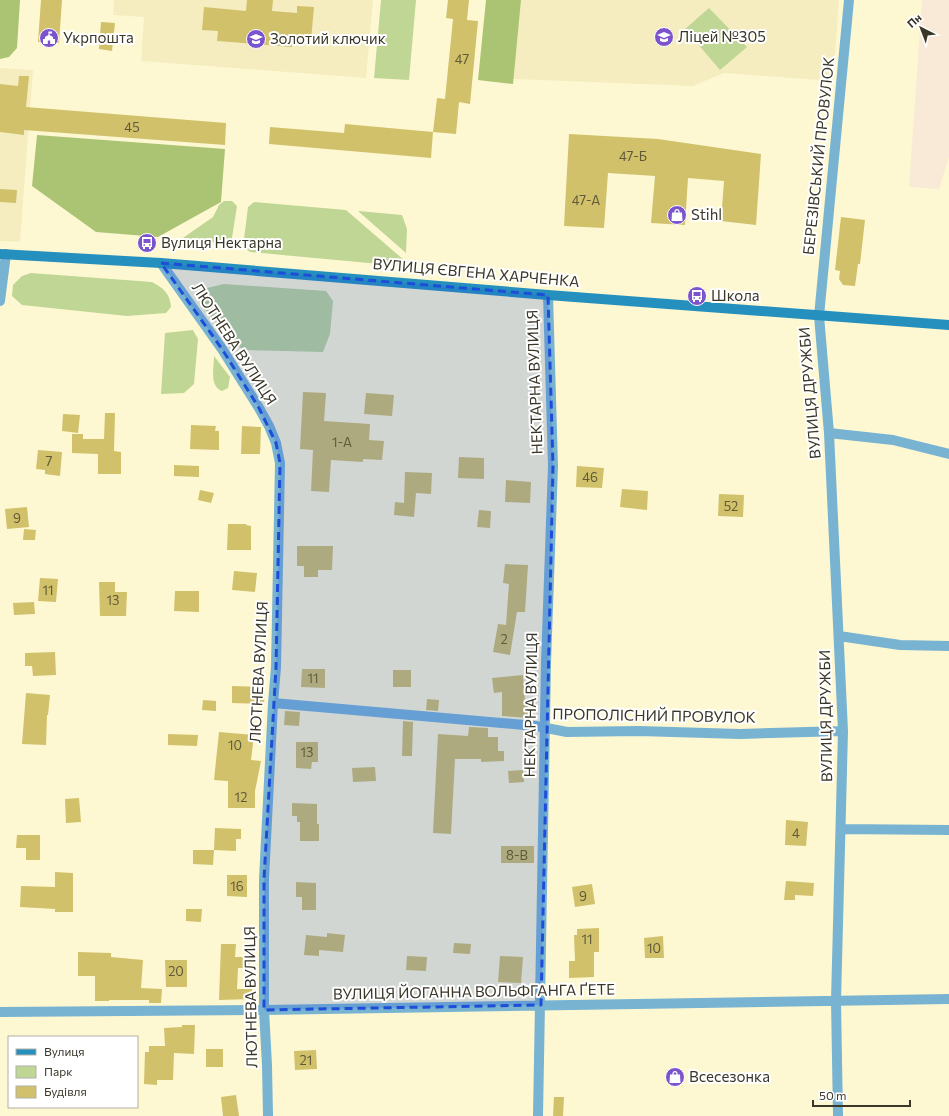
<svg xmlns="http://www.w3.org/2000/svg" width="949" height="1116" font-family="Commissioner,sans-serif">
  <rect width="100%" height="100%" fill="#fef8d2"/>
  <!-- built -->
  <path fill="#f5edc0" d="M114,0H373L366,78L141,61L144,17L113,15Z
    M495,0H839L833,81L724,73L693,86L488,78Z
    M0,68L33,70L20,242L0,241Z"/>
  <!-- industrial -->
  <path fill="#f8ead7" d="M922,0H949V157L939,189L909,187Z"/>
  <!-- green -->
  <path fill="#c0d695" d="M381,0H416L409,80L374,78Z
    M709,8L747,47L720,70L685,29Z
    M224,201H232L237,206L231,244L180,240L213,217L219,205Z
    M254,202L346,210L412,267L250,252L243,247L248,207Z
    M358,211L402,215L407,229L406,253Z
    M31,273L152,282C163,288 170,293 171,307L166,313L127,316L22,305L12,296L13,285L22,276Z
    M224,284L326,291L333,301L330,334L323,352L244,350L233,342L200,303L199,297L207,288Z
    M193,330L198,339L194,384L184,393L161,394L165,333Z
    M214,356L230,377L228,388L222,391C209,386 214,368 214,356Z"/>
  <!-- forest -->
  <path fill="#aac474" d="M0,0H20L17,48L9,57L0,59Z
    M486,0H521L513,84L478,80Z
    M37,135L225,149L221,202L158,237L96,232L32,186Z"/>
  <!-- building -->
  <path fill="#d1c16b" d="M41,0H62L59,43L38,42Z
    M247,0H273L272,11L297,13V6L314,7L311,40L293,39L292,47L217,41L218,31L202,30L204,7L246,11Z
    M448,0H469L467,20L478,21L470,104L459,102L456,134L433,132L437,98L445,99L453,19L446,18Z
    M101,22L115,23L112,51L99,49Z
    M19,76H29L26,107L226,123L225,145L24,130V135L0,132V84L18,86Z
    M345,124L433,132L431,158L269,144L270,127L344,133Z
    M569,134L658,139L761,154L756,225L721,221L724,181L688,178L685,225L651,223L655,176L608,173L604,228L564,226Z
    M0,189L17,190L16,203L0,202Z
    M841,217L865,220L860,264H858L855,286L843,285L839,279L840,271L835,270Z
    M303,392L326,393L324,421L370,424L369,440L384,441L382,460L363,459V462L331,460L329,492L311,491L313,450L300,449Z
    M366,393L394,395L392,416L364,414Z
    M105,413H115L114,451L121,452V474H98V454L72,453V434H83V439H104Z
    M63,414L80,415L78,433L62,431Z
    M191,425L216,426L215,431H219V450L190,449Z
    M242,426L261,427L260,454H241Z
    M38,450L62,452L60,476L45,474V470L36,469Z
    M459,457L484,458V479L458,478Z
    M174,465L199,466V477L174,476Z
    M577,466L604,468L602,488L576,487Z
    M405,472L432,473L431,494L416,493L414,517L394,515L395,502L404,503Z
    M506,480L531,482L530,503L505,502Z
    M622,489L648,491L647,510L620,507Z
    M200,490L214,493L211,503L198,500Z
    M719,494L744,495L743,517L718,516Z
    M27,507L29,527L7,529L5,509Z
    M479,510L491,511L490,528L477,527Z
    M228,524H246V525L251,526V550H227Z
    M24,529L36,530L35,540H23Z
    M297,546H333L332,570H318V577H304V566H297Z
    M505,564L528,565L525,612H517L510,655L493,652L498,624L506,625L509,584L503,583Z
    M234,571L257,573L255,592L232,590Z
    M40,578L58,579L56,602L38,601Z
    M99,582H115V592H127L126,616H100Z
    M175,591H199V612L174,611Z
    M34,602L35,614L14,615L13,603Z
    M55,652L56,675L33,676L32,666H25V653Z
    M302,669H325V688L301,687Z
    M393,670H411V687H393Z
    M523,675L525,701H530V718L502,716V692L494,693L492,678Z
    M232,686L265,687L264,704L232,703Z
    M26,693L50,695L48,715H47L46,745L22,744Z
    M427,699L439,700L438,711L426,710Z
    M203,700L216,701V711L202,710Z
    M285,711L300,712L299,726L284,725Z
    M403,721L413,722L412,756H402Z
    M469,727L488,728V737H498V751H504V761L481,762V759H455L451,834L433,833L438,734L468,736Z
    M219,732L254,735L251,760L261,761L255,791V808H228V781L214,780Z
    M168,734L198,735L197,746L168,745Z
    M296,742H318V762H312L311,769L296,768Z
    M375,767L376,781L353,782L352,768Z
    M523,770L524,782L509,783L508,771Z
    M79,798L81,822L66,823L65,799Z
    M292,803L317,804V824H319V841H300V822H297V816H292Z
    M786,820L808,822L806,846L785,845Z
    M215,828L241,829V839H236V851L214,850Z
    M17,835H40V860H26V848H16Z
    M501,846H534V863H501Z
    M193,850H214L213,865L193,864Z
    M55,872L73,873V912H55V909L20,907L21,886L55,887Z
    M227,875H247V897L227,896Z
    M786,881L814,883L813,896L795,895V900H784Z
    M296,882L316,883V910H302V897H296Z
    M592,884L595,904L575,907L572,887Z
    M186,909H202L201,922L186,921Z
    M599,928V952H594V977L569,978V961H575L574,935H577V929Z
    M327,933L345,935L343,952L319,950V956L304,955L306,935L327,937Z
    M663,936L664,958H645L644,938Z
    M454,943L471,944L470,954L453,953Z
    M221,944H236L235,957H251L250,968H238L237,989H252V999L219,1000Z
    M78,952L111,953V957L143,960L141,988L162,989L161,1003H149V1000H109V1001H95V976H78Z
    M407,956L427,957L426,971L406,970Z
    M500,956L523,957L521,983L498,982Z
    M165,960H187V987H166Z
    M182,1025H195L194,1054L174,1053L173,1080H157V1085L144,1084L145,1052H149V1046H165L164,1028L182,1027Z
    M206,1049H223V1067H206Z
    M316,1050L317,1069L295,1070L294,1051Z
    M236,1095L239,1116H223L221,1097Z
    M554,1097H564L563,1116H553Z"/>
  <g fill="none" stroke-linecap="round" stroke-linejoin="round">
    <!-- street -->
    <path stroke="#78b3d2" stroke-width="10" d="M161,263L222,349L259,408L269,426L276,443L280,463L276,667L273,703L264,879V1010L267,1065L268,1116
      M0,301L6,254
      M829,433L893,440L949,454
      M839,636L900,645L949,646
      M273,703L536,726L567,732L639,731L740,734L843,731
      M841,829L949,830
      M0,1012L264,1010L949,999
      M538,1116L546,663L553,466L548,295
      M838,1116L836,1001L843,731L829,433L819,316L849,0"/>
    <!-- secondary -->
    <path stroke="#2590be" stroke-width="10" d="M0,254L161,263L548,295L949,325"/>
  </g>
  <!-- marked area -->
  <path fill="#1d4ed8" fill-opacity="0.2" stroke="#1d4ed8" stroke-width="3" stroke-dasharray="8 5" stroke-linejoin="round" d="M161,263L548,295L553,466L541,1005L264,1010V879L276,667L280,463L276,443L259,408L222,349Z"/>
  <!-- icons -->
  <defs>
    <symbol id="school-disc" viewBox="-11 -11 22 22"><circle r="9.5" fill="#7b53cc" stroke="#fff"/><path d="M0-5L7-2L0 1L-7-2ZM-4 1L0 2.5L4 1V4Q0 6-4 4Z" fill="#fff"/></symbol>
    <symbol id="civic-disc" viewBox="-11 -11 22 22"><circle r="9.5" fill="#7b53cc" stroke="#fff"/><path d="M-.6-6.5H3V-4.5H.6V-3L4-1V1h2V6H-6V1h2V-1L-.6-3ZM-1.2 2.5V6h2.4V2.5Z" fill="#fff"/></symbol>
    <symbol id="shop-disc" viewBox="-11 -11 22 22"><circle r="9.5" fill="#7b53cc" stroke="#fff"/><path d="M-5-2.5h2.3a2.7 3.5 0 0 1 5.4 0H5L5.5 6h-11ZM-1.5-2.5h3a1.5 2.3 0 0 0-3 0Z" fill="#fff"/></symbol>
    <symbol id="bus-disc" viewBox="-11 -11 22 22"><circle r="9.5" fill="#7b53cc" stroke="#fff"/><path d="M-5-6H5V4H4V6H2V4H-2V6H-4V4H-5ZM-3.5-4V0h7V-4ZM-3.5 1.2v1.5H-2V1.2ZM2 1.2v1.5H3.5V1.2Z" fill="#fff"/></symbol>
  </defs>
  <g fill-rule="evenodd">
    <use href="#school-disc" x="653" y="26" width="22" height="22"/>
    <use href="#civic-disc" x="38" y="27" width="22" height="22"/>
    <use href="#school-disc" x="245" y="28" width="22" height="22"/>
    <use href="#shop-disc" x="666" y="204" width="22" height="22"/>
    <use href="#bus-disc" x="136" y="232" width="22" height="22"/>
    <use href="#bus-disc" x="686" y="285" width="22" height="22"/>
    <use href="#shop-disc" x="664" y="1066" width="22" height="22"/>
  </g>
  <g text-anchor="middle" stroke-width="4" stroke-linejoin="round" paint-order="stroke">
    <!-- number labels -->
    <g font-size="13" fill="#605a39">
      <text x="462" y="64">47</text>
      <text x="132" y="132">45</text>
      <text x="633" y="161">47-Б</text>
      <text x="586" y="205">47-А</text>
      <text x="342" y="447">1-А</text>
      <text x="49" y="466">7</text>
      <text x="590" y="482">46</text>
      <text x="731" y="511">52</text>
      <text x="17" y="523">9</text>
      <text x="48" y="595">11</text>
      <text x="113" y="605">13</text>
      <text x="504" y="644">2</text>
      <text x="313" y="683">11</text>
      <text x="235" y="750">10</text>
      <text x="307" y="757">13</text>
      <text x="241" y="802">12</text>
      <text x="796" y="838">4</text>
      <text x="517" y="860">8-В</text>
      <text x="237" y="891">16</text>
      <text x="583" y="901">9</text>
      <text x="587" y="944">11</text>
      <text x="654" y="953">10</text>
      <text x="176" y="976">20</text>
      <text x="306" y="1065">21</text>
    </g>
    <!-- poi labels -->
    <g font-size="15" fill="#3a3728" stroke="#fff" text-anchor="start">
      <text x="678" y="42">Ліцей №305</text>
      <text x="63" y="43">Укрпошта</text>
      <text x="270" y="44">Золотий ключик</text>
      <text x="691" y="220">Stihl</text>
      <text x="161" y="248">Вулиця Нектарна</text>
      <text x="711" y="301">Школа</text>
      <text x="689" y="1082">Всесезонка</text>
    </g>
    <!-- street labels -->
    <g font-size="15" fill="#3a3728" stroke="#fff">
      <text transform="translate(819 156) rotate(-84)" y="5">БЕРЕЗІВСЬКИЙ ПРОВУЛОК</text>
      <text transform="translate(476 273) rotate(5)" y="5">ВУЛИЦЯ ЄВГЕНА ХАРЧЕНКА</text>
      <text transform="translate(234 344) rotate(57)" y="5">ЛЮТНЕВА ВУЛИЦЯ</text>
      <text transform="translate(535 382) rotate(-92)" y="5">НЕКТАРНА ВУЛИЦЯ</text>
      <text transform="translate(810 393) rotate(-95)" y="5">ВУЛИЦЯ ДРУЖБИ</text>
      <text transform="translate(259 672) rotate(-87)" y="5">ЛЮТНЕВА ВУЛИЦЯ</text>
      <text transform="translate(531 705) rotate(-89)" y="5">НЕКТАРНА ВУЛИЦЯ</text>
      <text transform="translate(654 716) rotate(1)" y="5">ПРОПОЛІСНИЙ ПРОВУЛОК</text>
      <text transform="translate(826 716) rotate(-91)" y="5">ВУЛИЦЯ ДРУЖБИ</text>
      <text transform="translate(474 992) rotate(-1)" y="5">ВУЛИЦЯ ЙОГАННА ВОЛЬФГАНГА ҐЕТЕ</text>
      <text transform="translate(251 997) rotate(-91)" y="5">ЛЮТНЕВА ВУЛИЦЯ</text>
    </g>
  </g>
  <!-- legend -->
  <rect x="8" y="1036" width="130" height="72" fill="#ffffff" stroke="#b0afa9"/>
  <rect x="16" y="1049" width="20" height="6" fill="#2590be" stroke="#b0afa9"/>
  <text x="44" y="1056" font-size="12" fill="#3a3728">Вулиця</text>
  <rect x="16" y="1066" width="20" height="12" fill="#c0d695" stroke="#b0afa9"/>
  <text x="44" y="1076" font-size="12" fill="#3a3728">Парк</text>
  <rect x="16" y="1086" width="20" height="12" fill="#d1c16b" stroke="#b0afa9"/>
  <text x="44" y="1096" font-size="12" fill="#3a3728">Будівля</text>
  <!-- north arrow -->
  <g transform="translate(921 28) rotate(318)" stroke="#ffffff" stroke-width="3" paint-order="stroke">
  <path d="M0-3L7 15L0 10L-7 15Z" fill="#3a3728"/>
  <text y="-6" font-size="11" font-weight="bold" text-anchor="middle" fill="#3a3728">Пн</text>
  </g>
  <!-- scale -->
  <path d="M813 1100v6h97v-6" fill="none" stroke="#3a3728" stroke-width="2"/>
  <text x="819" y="1100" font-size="12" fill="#3a3728" stroke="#ffffff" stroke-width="3" paint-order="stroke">50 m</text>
</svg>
